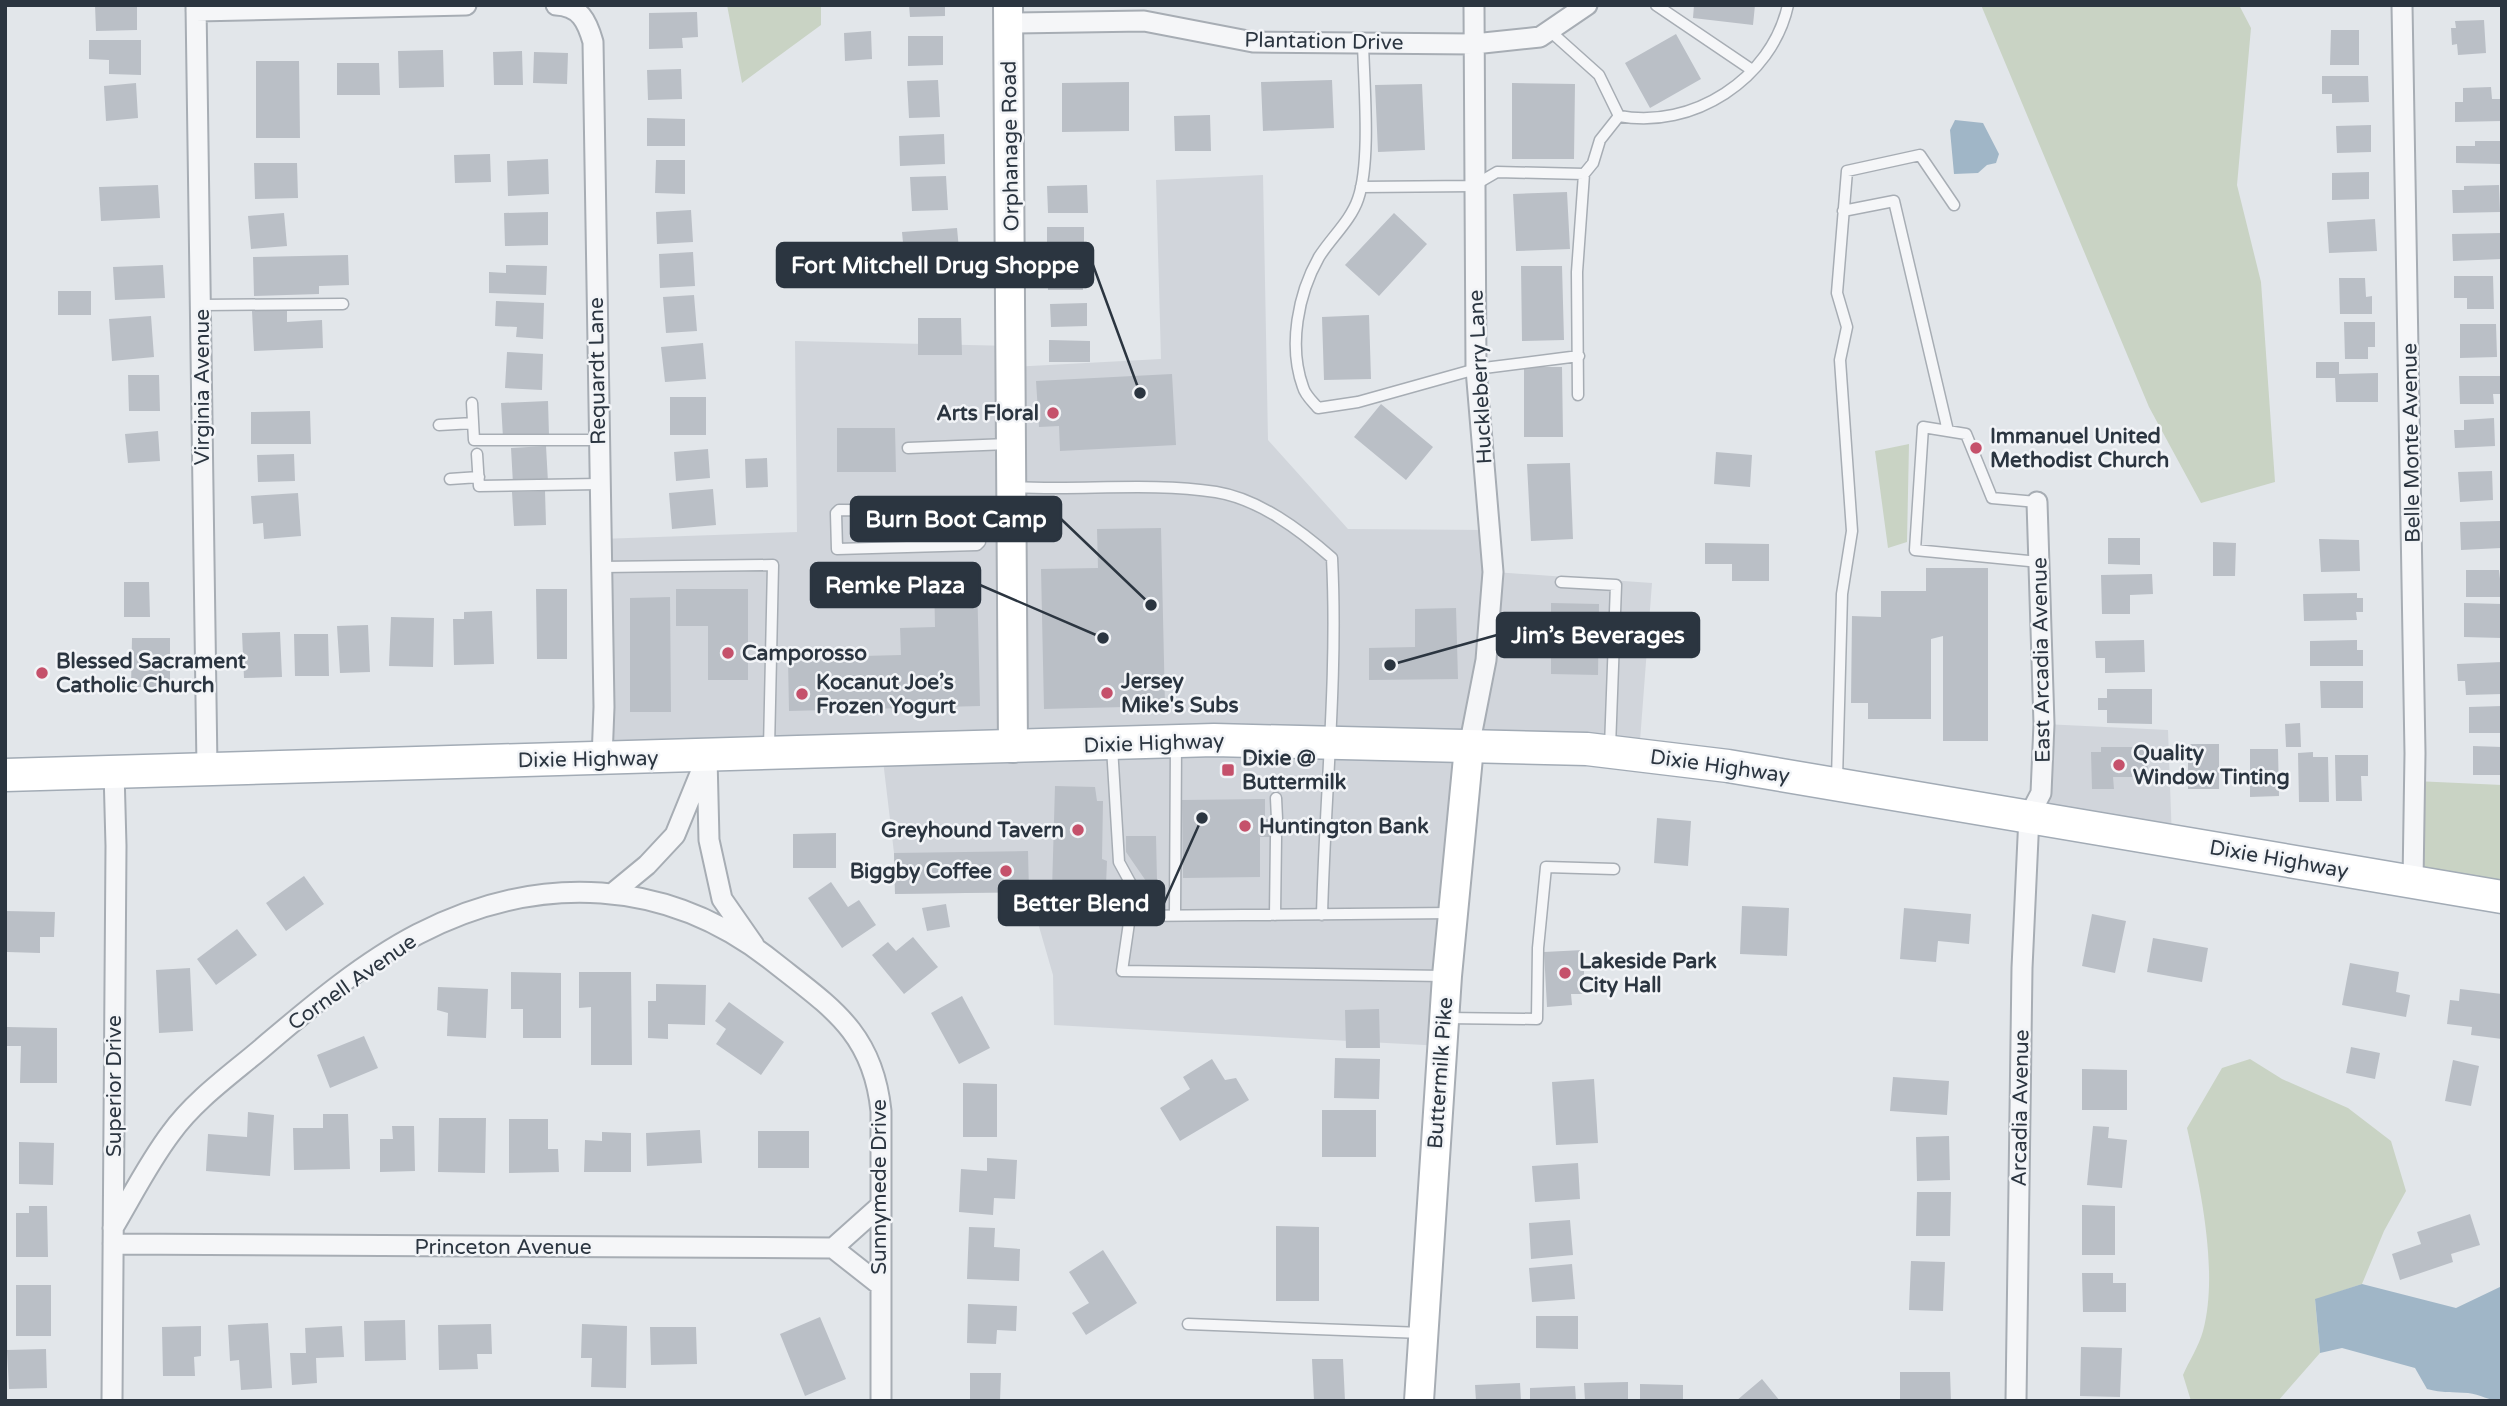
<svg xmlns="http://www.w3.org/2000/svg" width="2507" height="1406" font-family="'Varela Round',sans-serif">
  <rect width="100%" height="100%" fill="#e2e6ea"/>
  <!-- built -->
  <path fill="#d1d5db" d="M1263,175L1268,440L1348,529L1490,530L1494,572L1652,583L1639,754L1469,747L1443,1046L1054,1025L1053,975L1029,892L895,894L894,853L882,752L602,759L600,539L797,532L795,341L1012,346L1013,367L1161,359L1156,180Z
    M2044,724L2168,730L2172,840L2029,816Z"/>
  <!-- green -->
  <path fill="#c9d3c4" d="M727,5H821V25L742,83Z
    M1981,5H2239L2251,28L2237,185L2261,282L2275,482L2201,503L2149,407Z
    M1909,444L1907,542L1888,548L1875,451Z
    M2415,781L2502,785V897L2413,882Z
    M2250,1059L2282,1079L2348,1108L2391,1141L2406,1191L2384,1231L2362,1284L2315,1300L2320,1353L2278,1401H2191L2183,1375C2189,1361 2199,1346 2203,1331C2219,1272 2200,1186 2187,1128L2222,1068Z"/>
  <!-- water -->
  <path fill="#a0b6c7" d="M1955,120L1983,123L1999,154L1996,163L1987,165L1978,173L1954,174L1950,130Z
    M2362,1284L2456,1308L2502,1286V1401C2489,1401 2480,1394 2468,1393C2453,1392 2442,1393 2427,1389L2415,1368L2342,1348L2320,1353L2315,1299Z"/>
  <!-- building -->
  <path fill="#babfc6" d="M95,5H137V30L96,31Z
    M909,5H945V16L910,17Z
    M1694,5H1755L1753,25L1693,18Z
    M697,12L698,37L682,38L683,48L649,49V13Z
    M2484,20L2486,53L2458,55L2457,44L2452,45L2451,28H2456L2455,21Z
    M2331,30H2359V65H2330Z
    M871,31L872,59L845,61L844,33Z
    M1676,34L1701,79L1650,108L1625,63Z
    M908,36H943V65L908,66Z
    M89,40H141V75L109,74V60L89,59Z
    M443,50L444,87L399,88L398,51Z
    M522,51L523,85H494L493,52Z
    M534,52L568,53L567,84L533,83Z
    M256,61H299L300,138H256Z
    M337,63H379L380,95H337Z
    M681,69L682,99L648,100L647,70Z
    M2322,76H2368L2369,102L2332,103V94H2322Z
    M938,80L940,117L909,118L907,81Z
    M1332,80L1334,128L1263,131L1261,82Z
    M1129,82V131L1062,132V83Z
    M136,83L138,118L106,121L104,86Z
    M1512,83L1575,84L1574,159H1512Z
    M1422,84L1425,150L1378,152L1375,85Z
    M2491,87L2492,99H2502V121L2455,122V102H2463V88Z
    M1210,115L1211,151H1175L1174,116Z
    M647,118L685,119V146H647Z
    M2371,125V152L2337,153L2336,126Z
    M944,134L945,164L900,166L899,136Z
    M2475,141H2502V164L2456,163V146H2475Z
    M490,154L491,182L455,183L454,155Z
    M548,159L549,194L508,196L507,161Z
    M656,160H685V194L655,193Z
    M254,163H297L298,198L255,199Z
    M2369,172V199L2332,200V173Z
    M946,176L948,210L912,211L910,177Z
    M158,185L160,218L101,221L99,187Z
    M1087,185L1088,213H1048L1047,186Z
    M2499,185L2500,212L2453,213L2452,190H2464V186Z
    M1567,192L1570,249L1516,251L1513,194Z
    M691,210L693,242L657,244L656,212Z
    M548,212V245L505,246L504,213Z
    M284,213L287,246L251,249L248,216Z
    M1394,213L1427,244L1379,296L1345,265Z
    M2375,219L2377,251L2329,253L2327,222Z
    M1047,227H1084V249H1047Z
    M957,228L960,260L905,264L902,232Z
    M2502,233V259L2453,261L2452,234Z
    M693,252L695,286L660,288L659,254Z
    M348,255L349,285L319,286V294L254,296L253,257Z
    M1047,264H1082L1083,290H1048Z
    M163,265L165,298L115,300L113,267Z
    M506,265L547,266L546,295L489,293V272L506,273Z
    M1521,266H1562L1564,340L1522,341Z
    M2454,276H2493L2494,309H2467V298H2454Z
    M2339,278H2365L2366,297L2372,296V314H2340Z
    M58,291H91V315H58Z
    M694,295L697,331L666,333L663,297Z
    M496,301L544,303L543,339L516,337L517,327L495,326Z
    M1087,303V326L1051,327L1050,304Z
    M287,310V322L322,320L323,348L254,351L252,311Z
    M1369,315L1371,379L1324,380L1322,317Z
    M151,316L154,357L112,361L109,319Z
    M918,318H961L962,355H918Z
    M2344,322H2375V347H2368V359H2345Z
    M2460,324H2496L2497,357L2460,358Z
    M1049,340L1090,341V362H1049Z
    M703,343L706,379L665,382L661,347Z
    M507,352L543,354L542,390L505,388Z
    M2316,362H2339V374L2378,373V402H2336L2335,378H2316Z
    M1524,367H1562L1563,437H1524Z
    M1172,374L1176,445L1060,451L1059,426L1039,427L1036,381Z
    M128,375H159L160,411H129Z
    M2459,376H2502V394H2493L2494,404H2460Z
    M670,397H706V435H670Z
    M548,401L549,436L503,438L501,403Z
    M1381,404L1433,447L1406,480L1354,437Z
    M310,411L311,444H251V412Z
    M2494,418L2495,446L2455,448L2454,430H2464V420Z
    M837,428H895L896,472H837Z
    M158,431L160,461L128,463L125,434Z
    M546,446L548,482L513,484L511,448Z
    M708,449L710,478L676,481L674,452Z
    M1716,452L1752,455L1750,487L1714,484Z
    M294,454L295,481L258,482L257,455Z
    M767,458L768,487L746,488L745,459Z
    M1570,463L1573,539L1531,541L1527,464Z
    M2492,471L2493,500L2460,502L2458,472Z
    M713,489L716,525L672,529L669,493Z
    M545,491L546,525L514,526L512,492Z
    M298,493L301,536L264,539L263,523L253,524L251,496Z
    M2500,521L2501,548L2461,550L2460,522Z
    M1161,528L1165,706L1044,709L1041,569L1098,568L1097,529Z
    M2108,538H2140V565L2108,564Z
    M2319,539L2359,540L2360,571L2321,572Z
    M2213,542L2236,543L2235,576H2213Z
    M1705,543L1769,544V581H1732V564H1705Z
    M1926,568H1988V741H1943V636L1931,639V719H1868V703H1851L1852,616L1881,617V591H1926Z
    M2466,570H2499L2502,597H2466Z
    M2152,574L2153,594L2130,595V614H2102L2101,575Z
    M977,578L980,706L789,711L788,658L901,655L900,628L935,627L934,579Z
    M124,582H149L150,617H124Z
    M536,589H567V659H537Z
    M676,589H748V680H708V626H676Z
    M2357,593V598H2363V612H2356L2357,620L2304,621L2303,594Z
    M670,597L671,712H630V598Z
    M1551,603L1599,604L1598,675L1551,674Z
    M2464,603L2502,604V638L2464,637Z
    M1456,608L1458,679L1369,680V648L1415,647V609Z
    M492,611L494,664L454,665L453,619H464V612Z
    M391,617L434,618L433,667L389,666Z
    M368,625L370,672L340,673L337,626Z
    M280,632L282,677L244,678L242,633Z
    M294,634H328L329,676H295Z
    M132,638H170V687H131Z
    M2144,640L2145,672L2105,673V658H2096L2095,641Z
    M2357,640V650H2363V666H2310V641Z
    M2502,662V694L2466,695L2465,681H2458L2457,664Z
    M2320,681H2363V708H2321Z
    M2107,689H2152V724L2107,723V710H2098V698H2107Z
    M2502,706V733H2469V707Z
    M2300,723L2301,747H2286L2285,724Z
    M2188,744H2219V789H2188Z
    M2473,746L2502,747V775H2473Z
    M2101,747H2147L2148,777H2113L2114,789H2092L2091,752H2101Z
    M2250,749H2278L2279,796L2250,797Z
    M2313,752V757H2328L2329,802H2299L2298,753Z
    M2335,755H2368V776H2361L2362,801H2336Z
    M1055,786L1095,787L1097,801H1103L1102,859L1107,861L1106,885H1102V895H1115L1114,926L1051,925Z
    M1265,799V819H1282V837H1260V877L1183,878L1182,800Z
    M1657,818L1691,821L1688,866L1654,863Z
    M836,833V868H793V834Z
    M1126,836H1156L1157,881H1146L1126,852Z
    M1028,851L1029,892L895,894L894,853Z
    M304,876L324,904L286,931L266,903Z
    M831,882L848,907L859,900L876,925L842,948L808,898Z
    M946,904L950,927L927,931L922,908Z
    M1742,906L1789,908L1787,956L1740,954Z
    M1904,908L1971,914L1969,944L1938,941L1936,962L1900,959Z
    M5,911L55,912L54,937H40V953L7,952Z
    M2092,914L2126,921L2115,973L2082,966Z
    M237,929L257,955L216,985L197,959Z
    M913,937L938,967L904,994L872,955L888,942L896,951Z
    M2153,938L2208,948L2202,982L2147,972Z
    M1583,950L1585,994H1571L1572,1005L1547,1007L1544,952Z
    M2350,963L2399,972L2396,992L2410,995L2406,1017L2342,1005Z
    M190,968L193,1031L159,1033L156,970Z
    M511,972L561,973V1038H523V1009H511Z
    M579,972H631L632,1065H591V1007L579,1008Z
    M656,984L706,985L705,1025L668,1024V1039L648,1038V1001H656Z
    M438,987L488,989L486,1038L447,1036L448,1013L437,1010Z
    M2460,989L2502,994V1039L2471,1035L2472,1027L2447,1024L2450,1000L2459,1001Z
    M962,996L990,1048L959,1064L931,1013Z
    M729,1002L784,1042L761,1075L716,1044L726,1029L715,1021Z
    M1379,1009L1380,1048H1346L1345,1010Z
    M7,1027L57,1028V1083H20L21,1046H7Z
    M364,1036L378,1068L330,1088L317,1055Z
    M2351,1047L2380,1053L2375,1079L2346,1073Z
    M1335,1058L1380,1059L1379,1099L1334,1098Z
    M1212,1059L1225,1080L1236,1078L1249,1100L1180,1141L1160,1108L1190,1089L1183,1077Z
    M2453,1060L2479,1066L2471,1106L2445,1101Z
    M2082,1069L2127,1070V1110H2082Z
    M1893,1077L1949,1081L1947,1115L1890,1111Z
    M1594,1079L1598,1143L1556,1145L1552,1082Z
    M963,1083L997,1084V1137H963Z
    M1322,1110H1376V1157H1322Z
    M248,1112L274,1115L270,1176L206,1171L208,1134L247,1137Z
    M323,1114H348L350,1169L294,1170L293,1128H323Z
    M439,1118H486L485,1173L438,1172Z
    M509,1119H548V1149H558L559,1172L509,1173Z
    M392,1126H414L415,1171L380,1172V1139H393Z
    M2093,1126L2109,1127L2108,1138L2127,1140L2122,1188L2087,1185Z
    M700,1130L702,1163L647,1166L646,1133Z
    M758,1131H809V1168H758Z
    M602,1132L631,1133V1172H584L585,1140L602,1141Z
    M1949,1136L1950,1180L1917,1181L1916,1137Z
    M19,1142L54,1143L53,1185L19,1184Z
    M987,1158L1017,1160L1015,1199L994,1198L993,1215L959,1212L961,1169L987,1171Z
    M1578,1163L1580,1199L1535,1202L1532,1166Z
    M1917,1192H1951L1950,1236H1916Z
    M2082,1205L2115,1206V1255H2082Z
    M29,1206H47L48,1257H16V1213H29Z
    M2470,1214L2480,1245L2451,1254L2453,1262L2400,1280L2392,1254L2421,1244L2417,1232Z
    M1570,1220L1573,1255L1531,1259L1529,1223Z
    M1276,1226L1319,1227V1301H1276Z
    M969,1227L995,1228L994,1247L1020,1249L1019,1281L967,1279Z
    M1103,1250L1137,1303L1086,1335L1072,1313L1089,1303L1069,1272Z
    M1911,1261L1945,1262L1943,1311L1909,1310Z
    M1572,1264L1575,1299L1532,1302L1529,1268Z
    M2082,1273H2113V1283H2126V1312H2083Z
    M16,1285H51V1336H16Z
    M968,1304L1017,1306L1016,1331L997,1330L996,1344L967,1343Z
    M1536,1316H1578V1349L1536,1348Z
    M820,1317L846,1379L805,1396L780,1334Z
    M405,1320L406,1360L365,1361L364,1321Z
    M268,1323L272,1388L241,1390L239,1360L230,1361L228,1325Z
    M491,1324L492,1354H477L478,1369L439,1370L438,1325Z
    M582,1324L627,1326L626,1388L591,1387L592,1358H581Z
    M201,1326V1356L194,1357L195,1376H163L162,1327Z
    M342,1326L344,1357L316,1358L317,1383L292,1385L290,1353H306L305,1328Z
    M650,1327H696L697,1364L651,1365Z
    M2081,1347L2122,1348L2120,1397L2080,1396Z
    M46,1349L47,1388L9,1389L7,1350Z
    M1312,1359H1343L1345,1401H1314Z
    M1900,1372H1950L1951,1401H1900Z
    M970,1373H1001L1000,1401H970Z
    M1762,1379L1780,1401H1736Z
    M1628,1382V1401H1585L1584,1383Z
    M1520,1383L1521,1401H1476L1475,1385Z
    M1640,1384L1683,1385V1401H1640Z
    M1575,1386L1576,1401H1530V1388Z"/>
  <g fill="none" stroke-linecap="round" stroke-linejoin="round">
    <defs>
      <path id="service" d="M1656,5L1752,70
        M1363,43C1364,85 1371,162 1358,199C1351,220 1331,238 1319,257C1298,294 1288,346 1303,387C1305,395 1313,402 1318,408L1358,402L1476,369L1579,356
        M1619,116C1692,130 1772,79 1788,5
        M1361,187L1473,186L1497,172L1584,174L1593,163L1600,140L1619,116L1599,75L1551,32
        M1843,211L1894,201L1948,431
        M202,305L343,304
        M1578,395L1577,272L1584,174
        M472,403L474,440H599
        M439,425L473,423
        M908,448L1008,444
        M477,454L479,486L599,484
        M450,479L479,477
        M1012,487C1080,491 1149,482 1216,492C1259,499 1300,530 1332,558C1338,677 1325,795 1322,915
        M2037,502L1992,498L1966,434L1923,427L1915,550L2039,562
        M979,510L980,542L977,545L837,549L836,513L839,510L1008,511
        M601,567L773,565L769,748
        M1561,582L1616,585L1610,747
        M1112,747L1119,862L1131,884L1130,916L1122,971L1443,976
        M1837,779L1842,594L1852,531L1840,360L1847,327L1837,293L1847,171L1920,155L1954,205
        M1276,798L1277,819
        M1175,915L1176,744
        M1275,915L1276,837
        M1130,916L1452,913
        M1445,1018L1537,1019L1538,948L1546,867L1614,869
        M1188,1324L1422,1333"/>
      <path id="minor" d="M196,5L207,768
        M556,5C580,6 587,21 593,42L604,707L602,759
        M2402,5L2415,753L2413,882
        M196,11L466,5
        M1008,23L1144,21L1253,42L1474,44L1540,37L1587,5
        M1469,747L1486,660L1493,572L1476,369L1474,5
        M707,757L709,840L722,899L754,945
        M613,893L647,865L675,835L704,764
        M113,1228C132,1196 149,1162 171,1133C196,1098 236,1071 268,1043C314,1004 364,962 418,934C538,872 668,877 775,963C832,1008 873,1033 881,1111V1401
        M113,1244L833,1248L880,1285
        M833,1248L880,1206
        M112,1401L116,846L114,771
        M2016,1401L2022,968L2029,816L2041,793L2044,724L2037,502"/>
      <path id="secondary" d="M1008,5L1013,748
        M1419,1401L1447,976L1469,747"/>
      <path id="primary" d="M5,775L1214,740L1587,749L1728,766L2502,897"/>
    </defs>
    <!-- service casing -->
    <use href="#service" stroke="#a7adb4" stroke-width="13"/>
    <!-- minor casing -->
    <use href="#minor" stroke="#a7adb4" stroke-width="23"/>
    <!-- secondary casing -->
    <use href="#secondary" stroke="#a7adb4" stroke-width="32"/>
    <!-- primary casing -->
    <use href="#primary" stroke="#a2abb5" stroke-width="35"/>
    <!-- service -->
    <use href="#service" stroke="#f5f6f8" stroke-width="10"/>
    <!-- minor -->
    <use href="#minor" stroke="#f5f6f8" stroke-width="19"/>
    <!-- secondary -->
    <use href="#secondary" stroke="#fff" stroke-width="28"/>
    <!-- primary -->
    <use href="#primary" stroke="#fff" stroke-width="32"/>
  </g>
  <!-- markers -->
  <g fill="#c5516b" stroke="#f2f4f7" stroke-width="2.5">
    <circle cx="1053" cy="413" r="7"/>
    <circle cx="1976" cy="448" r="7"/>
    <circle cx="728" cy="653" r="7"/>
    <circle cx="42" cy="673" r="7"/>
    <circle cx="1107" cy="693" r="7"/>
    <circle cx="802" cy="694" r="7"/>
    <circle cx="2119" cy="765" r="7"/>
    <rect x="1221" y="763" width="14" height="14" rx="3.5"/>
    <circle cx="1245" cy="826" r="7"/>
    <circle cx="1078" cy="830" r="7"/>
    <circle cx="1006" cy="871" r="7"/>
    <circle cx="1565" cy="973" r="7"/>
  </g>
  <g text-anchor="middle" stroke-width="5" stroke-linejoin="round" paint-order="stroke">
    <!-- street labels -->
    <g font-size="21" fill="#2b3540" stroke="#f2f4f7">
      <text transform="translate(1324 41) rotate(1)" y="7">Plantation Drive</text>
      <text transform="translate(1010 146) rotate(-91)" y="7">Orphanage Road</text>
      <text transform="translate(597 371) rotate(-91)" y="7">Requardt Lane</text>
      <text transform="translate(1480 377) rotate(-93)" y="7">Huckleberry Lane</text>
      <text transform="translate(202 387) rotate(-90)" y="7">Virginia Avenue</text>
      <text transform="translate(2411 443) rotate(-91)" y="7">Belle Monte Avenue</text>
      <text transform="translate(2041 660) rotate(-91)" y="7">East Arcadia Avenue</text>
      <text transform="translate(1154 743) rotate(-2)" y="7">Dixie Highway</text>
      <text transform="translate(588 759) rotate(-1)" y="7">Dixie Highway</text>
      <text transform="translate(1720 766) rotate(8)" y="7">Dixie Highway</text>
      <text transform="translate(2279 859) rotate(10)" y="7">Dixie Highway</text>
      <text transform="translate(352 982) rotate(-35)" y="7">Cornell Avenue</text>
      <text transform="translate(1440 1073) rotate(-86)" y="7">Buttermilk Pike</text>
      <text transform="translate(114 1086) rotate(-90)" y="7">Superior Drive</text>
      <text transform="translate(2020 1108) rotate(-89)" y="7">Arcadia Avenue</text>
      <text transform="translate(879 1187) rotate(-90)" y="7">Sunnymede Drive</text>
      <text x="503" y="1254">Princeton Avenue</text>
    </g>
    <!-- poi labels -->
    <g font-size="21" font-weight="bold" fill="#2b3540" stroke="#f2f4f7" text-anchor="start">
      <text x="1039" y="420" text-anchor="end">Arts Floral</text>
      <text x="1990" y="443">Immanuel United<tspan x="1990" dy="24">Methodist Church</tspan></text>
      <text x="742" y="660">Camporosso</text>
      <text x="56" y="668">Blessed Sacrament<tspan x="56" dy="24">Catholic Church</tspan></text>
      <text x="1121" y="688">Jersey<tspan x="1121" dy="24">Mike's Subs</tspan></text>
      <text x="816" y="689">Kocanut Joe’s<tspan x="816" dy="24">Frozen Yogurt</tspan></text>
      <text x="2133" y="760">Quality<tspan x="2133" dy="24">Window Tinting</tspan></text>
      <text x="1242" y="765">Dixie @<tspan x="1242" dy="24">Buttermilk</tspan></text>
      <text x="1259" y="833">Huntington Bank</text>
      <text x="1064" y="837" text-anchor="end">Greyhound Tavern</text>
      <text x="992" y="878" text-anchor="end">Biggby Coffee</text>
      <text x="1579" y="968">Lakeside Park<tspan x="1579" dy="24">City Hall</tspan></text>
    </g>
  </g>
  <!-- callouts -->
  <path fill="none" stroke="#2b3540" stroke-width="2.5" d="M1140 393L1093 265M1151 605L1061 519M1103 638L980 585M1390 665L1497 635M1202 818L1164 903"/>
  <g fill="#2b3540" stroke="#f2f4f7" stroke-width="2.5">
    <circle cx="1140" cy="393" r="7"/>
    <circle cx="1151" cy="605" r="7"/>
    <circle cx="1103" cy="638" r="7"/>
    <circle cx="1390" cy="665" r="7"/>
    <circle cx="1202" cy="818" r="7"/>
  </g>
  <g fill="#2b3540" stroke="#2b3540" stroke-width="2.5">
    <rect x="777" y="243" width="316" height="44" rx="7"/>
    <rect x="851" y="497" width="210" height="44" rx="7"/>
    <rect x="811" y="563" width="169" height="44" rx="7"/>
    <rect x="1497" y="613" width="202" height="44" rx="7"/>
    <rect x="999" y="881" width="165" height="44" rx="7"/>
  </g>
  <g font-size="23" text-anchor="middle" font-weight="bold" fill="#fff">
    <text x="935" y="273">Fort Mitchell Drug Shoppe</text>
    <text x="956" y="527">Burn Boot Camp</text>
    <text x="895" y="593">Remke Plaza</text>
    <text x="1598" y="643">Jim’s Beverages</text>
    <text x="1081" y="911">Better Blend</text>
  </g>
  <!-- border -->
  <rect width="2507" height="1406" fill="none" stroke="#2b3540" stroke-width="14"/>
</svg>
